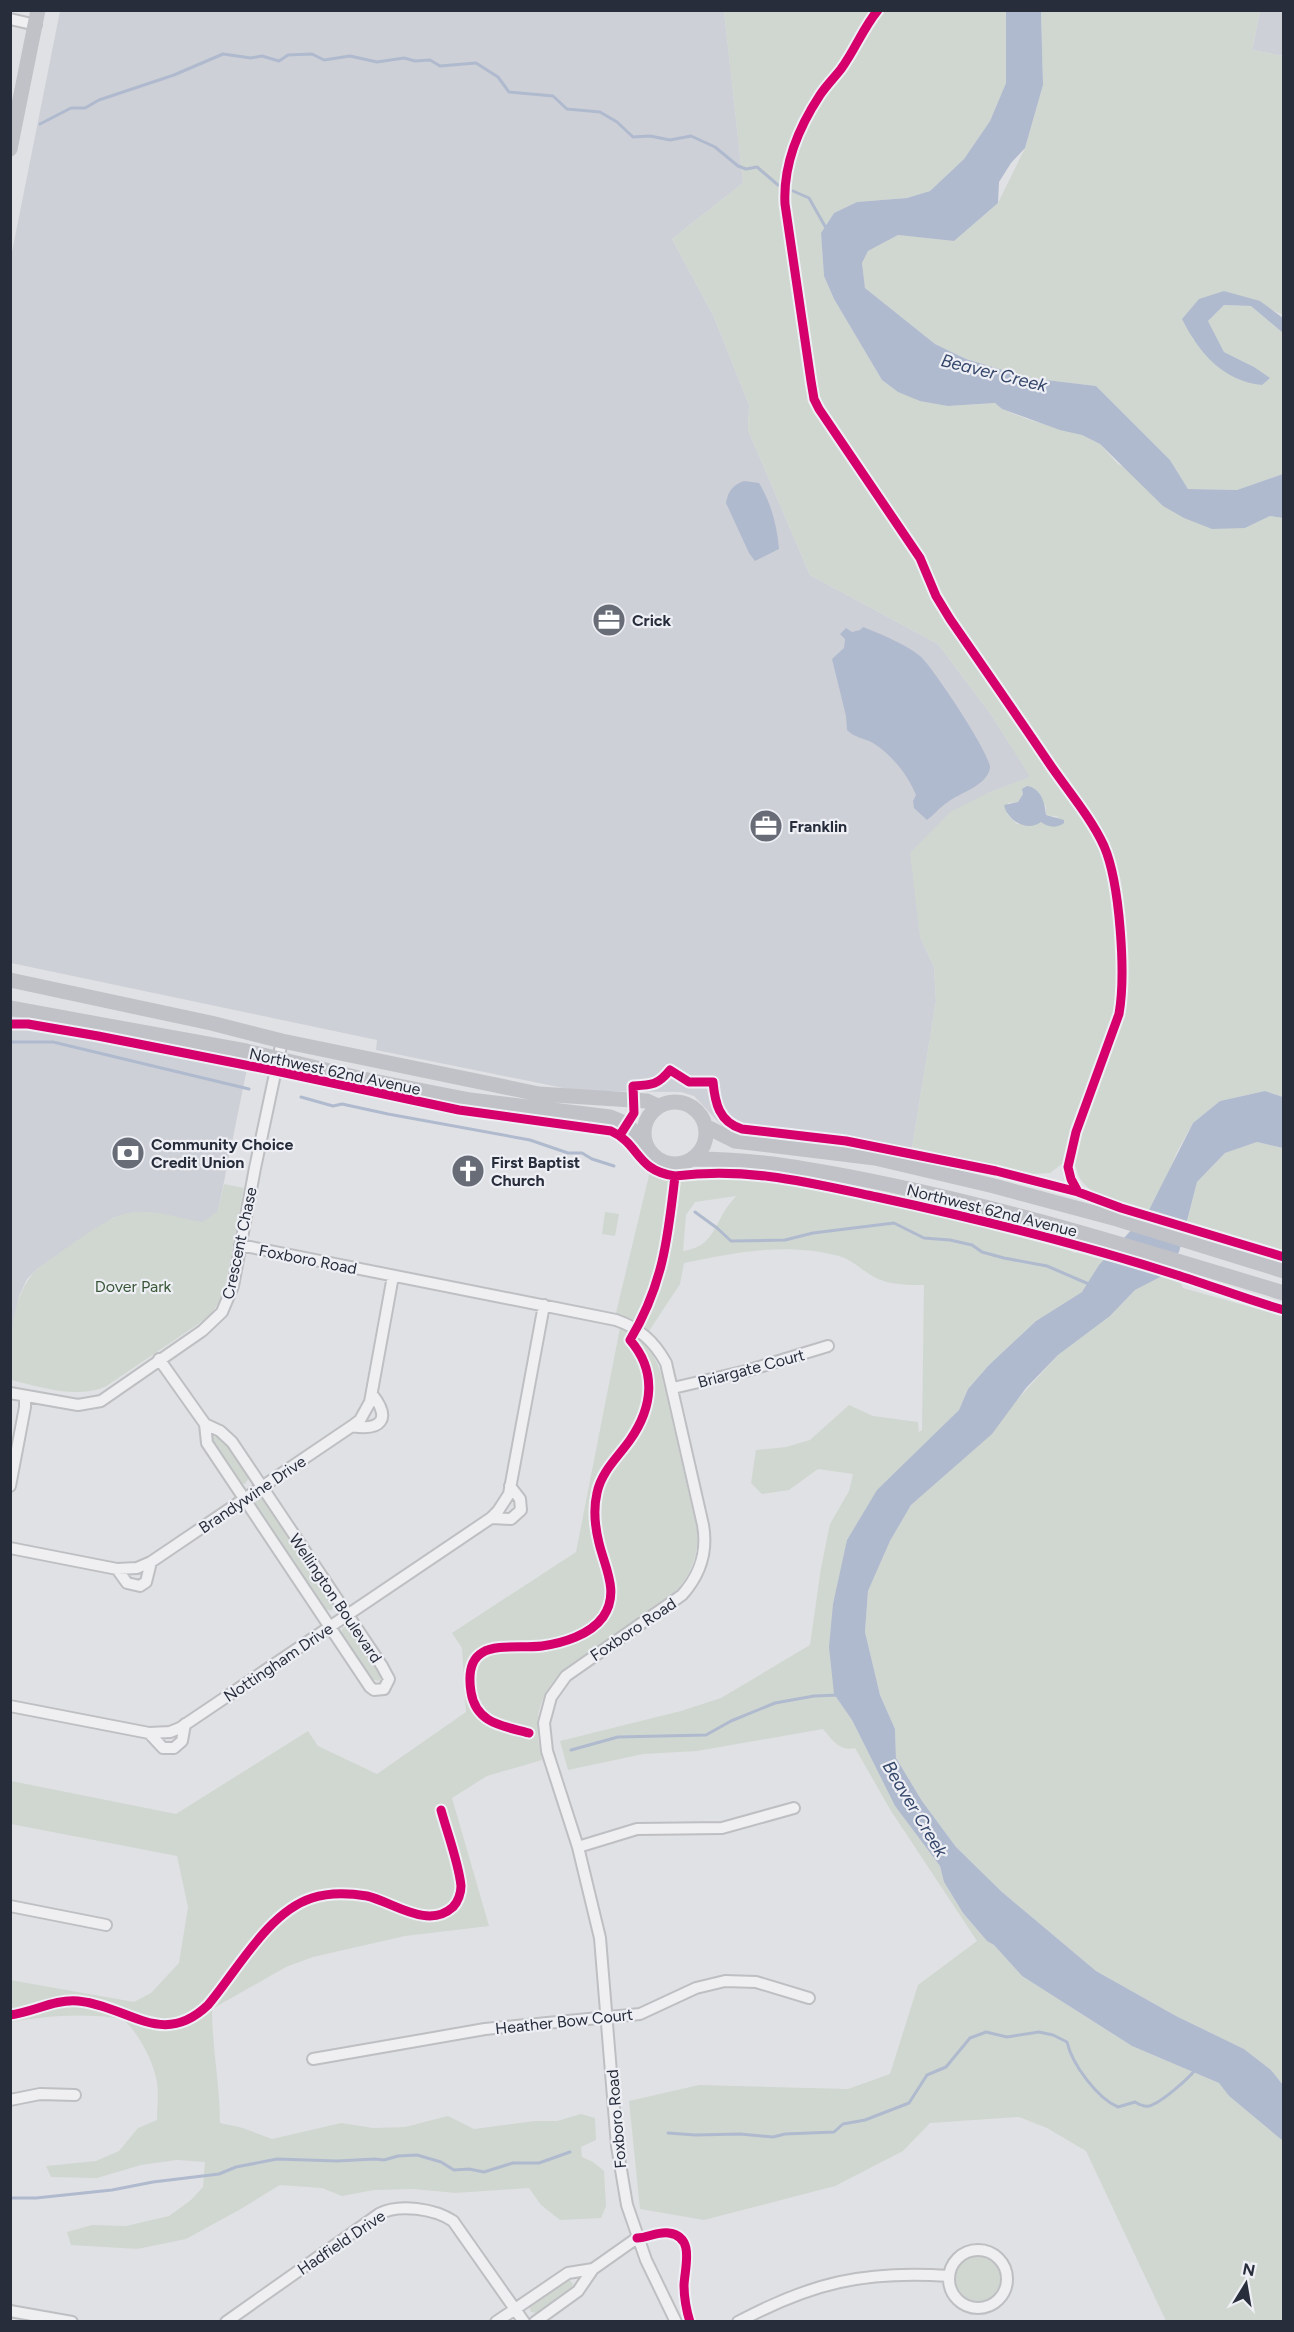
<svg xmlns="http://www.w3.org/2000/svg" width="1294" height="2332" font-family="Figtree,sans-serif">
  <rect width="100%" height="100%" fill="#e0e1e4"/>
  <!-- built -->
  <path fill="#ced0d7" d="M60,11H724L743,183L672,239L714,317L749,405L748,430L810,575L938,644L990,713L1031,777L988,793L920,937L934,967L936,1001L910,1160L738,1135L723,1127L694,1096L681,1092L578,1091L376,1050L377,1040L11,963V257Z
    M1260,11H1283V56L1252,50Z
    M11,1013L249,1059L218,1211L203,1223L146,1212L129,1213L113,1218L37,1269L27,1279L19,1296L11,1342Z"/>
  <!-- green -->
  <path fill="#d0d7d0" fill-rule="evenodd" d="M724,11H1006V83L990,121L964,159L930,191L907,198L857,202L834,213L821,233L824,276L834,299L882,380L898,392L948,406L995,403L1002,409L1027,419L1082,435L1100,444L1118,464L1245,528L1270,516L1283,518V1097L1265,1091L1220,1101L1193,1123L1177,1152L1166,1179L1148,1212L1141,1218L1125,1213L1129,1208C1123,1206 1120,1203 1113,1200C1095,1192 1080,1188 1076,1167L1063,1163L1050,1173L1033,1174L912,1147L936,1001L934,967L920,937L910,853L950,812L988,793L1030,777L990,713L938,644L810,575L748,430L749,405L714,317L672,239L743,183ZM1023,794L1046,806V815L1060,817L1017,824L1007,814L1008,803L1018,802Z
    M1041,11H1260L1252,50L1283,56V318L1281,314L1224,291L1192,339L1254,367L1224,352L1208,321L1224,305L1251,306L1283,333V474L1237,490L1188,489L1170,460L1096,386L1030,378L966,359L935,344L865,288L862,263L868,251L898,235L954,241L998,203L1025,148L1043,85Z
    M1257,1142L1283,1148V1252L1232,1237L1230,1239L1217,1240L1185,1230L1197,1182L1225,1153Z
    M652,1163L663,1168L678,1169L722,1167L764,1169L926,1200V1210L1036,1236L1075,1253L1080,1250L1106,1257L1082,1292L1036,1321L989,1365L968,1389L959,1410L878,1490L847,1540L834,1694L852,1720L895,1806L940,1866L944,1882L963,1913L987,1941L994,1945L1022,1976L1132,2046L1219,2083L1229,2096L1283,2141V2321H1166L1086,2151L1047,2128L1019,2117L930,2123L903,2151L835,2186L704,2220L640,2209L629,2101L699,2085L848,2089L890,2074L918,1985L977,1941L891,1811L855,1748C840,1752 832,1740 823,1729L697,1751L643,1754L568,1770L560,1741L681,1711L721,1698L810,1645L821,1568L830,1524L849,1491L853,1474L818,1469L789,1490L762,1494L751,1483L756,1450L786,1447L810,1440L849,1405L873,1416L918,1422L919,1432L922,1430L924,1285C909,1285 892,1285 878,1279C865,1273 853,1260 839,1256C787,1242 736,1252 684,1263L680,1284L649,1331L632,1319L616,1313ZM736,1196C732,1201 727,1206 724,1212C712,1233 709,1247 683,1251L686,1215L695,1202Z
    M224,1184L244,1188L226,1282L221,1299L214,1310L204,1320L105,1387C74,1399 42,1387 11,1380C10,1343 9,1298 37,1269C58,1255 105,1217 128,1213C152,1208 180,1219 203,1222L218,1211Z
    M605,1212L619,1214L615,1236L602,1234Z
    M1163,1275L1179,1279L1183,1288L1283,1316V2085L1271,2070L1244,2049L1176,2016L1096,1971L1002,1892L956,1847L922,1801L896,1758L895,1729L880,1695L865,1632L868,1591L890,1541L911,1505L963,1459L1058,1355L1110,1316L1135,1290Z
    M620,1328C642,1338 653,1351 661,1373L698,1534C697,1558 691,1576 673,1594L563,1670C536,1699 533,1722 542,1760L487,1776L452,1798L489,1926L405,1936L313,1957L286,1967L212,2009C212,2047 220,2085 220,2123L243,2128L272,2139L341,2123L373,2128L405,2127L448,2116L474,2129L535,2121H557L581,2114L595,2118L596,2140L581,2147L582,2157L593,2162L604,2171L606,2206L601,2218L560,2220L541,2205L529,2188L455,2193L414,2189L374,2190L342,2196L322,2188L280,2185L239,2210L186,2239L137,2249L71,2245L67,2232L92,2225L126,2226L169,2216L191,2200L203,2187L205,2162L177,2160L141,2165L97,2178L51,2177L46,2166L96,2161L119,2151L138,2128L157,2120C157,2108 159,2094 157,2082C153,2060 139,2034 123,2019C86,2013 48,2015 11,2022L10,1980L134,2002L151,1993L179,1963L188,1907L177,1856L11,1824V1781L176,1814L308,1731L318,1746L377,1774L466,1712L462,1648L452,1633L576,1552Z
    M217,1435L222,1436L250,1476L245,1484L239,1483L212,1442L213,1437Z
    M261,1498L265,1499L336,1603L331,1611L323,1608L255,1506L256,1501Z
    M346,1626L351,1627L383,1677L379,1681L371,1679L342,1636V1629Z
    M954 2277a24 24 0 1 1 48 0a24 24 0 1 1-48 0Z
    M568,2278L573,2284L571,2291L537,2313L531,2312L529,2306Z"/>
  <!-- water -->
  <path fill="#b0bace" d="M1006,11H1041L1043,85L1025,148L1011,163L999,182L998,203L954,241L898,235L868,251L862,263L865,288L935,344L966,359L1030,378L1096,386L1170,460L1188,489L1237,490L1283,474V518L1270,516L1245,528L1212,529L1184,518L1163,506L1100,444L1082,435L1060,430L1002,409L995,403L948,406L920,401L898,392L882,380L834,299L824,276L821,233L834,213L857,202L907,198L930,191L964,159L990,121L1006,83Z
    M1224,291L1260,301L1283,318V333L1251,306L1224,305L1208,321L1224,352L1254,367L1270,378L1262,385C1223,381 1199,353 1182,319L1199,299Z
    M744,481L759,483C771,503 777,525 779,549L755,561L749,553L726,503C728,491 733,485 744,481Z
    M863,627C883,635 903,643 920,656C932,666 992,756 990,768C987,786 959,793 948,802C940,807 934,815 927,820L914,808L913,801L916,795C908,775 891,754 873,743C864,738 855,738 847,730L846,716L832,659L844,648L845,639L840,634L846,628L852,632L860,630Z
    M1027,786C1041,788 1045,803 1046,815L1064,820V823C1056,829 1048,827 1041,822C1027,833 1007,820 1004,805L1018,802L1023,794L1022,789Z
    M1265,1091L1283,1097V1148L1257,1142L1225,1153L1197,1182L1179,1252L1162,1276L1135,1290L1110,1316L1058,1355L1026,1388L992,1434L911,1505L890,1541L868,1591L865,1632L880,1695L895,1729L896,1758L922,1801L956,1847L1002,1892L1096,1971L1176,2016L1244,2049L1271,2070L1283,2085V2141L1229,2096L1219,2083L1132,2046L1022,1976L994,1945L987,1941L963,1913L944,1882L940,1866L895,1806L852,1720L834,1694L829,1647L833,1604L847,1540L877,1490L959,1410L968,1389L989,1365L1036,1321L1082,1292L1099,1265L1148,1212L1193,1123L1220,1101Z"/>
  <!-- pier -->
  <path fill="#e0e1e4" d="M1143,1212L1189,1226L1188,1231L1138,1217Z
    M1108,1251L1170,1270L1166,1275L1103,1257Z"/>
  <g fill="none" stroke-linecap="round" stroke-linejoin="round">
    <!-- stream -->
    <path stroke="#b0bace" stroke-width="3" d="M40,124L71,108H85L99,100L174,75L223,54L251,58L262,56L279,61L288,55L312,54L324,60L350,56L377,62L404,58L415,61L430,60L440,66L476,63L498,77L509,92L553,96L567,109L600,112L617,122L633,137L650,136L670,140L691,136L715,147L738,166L746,169L757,167L778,185
      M793,191L809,198L826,228
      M10,1042H53L249,1089
      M301,1097L333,1106L342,1104L388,1114L530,1140L568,1153H582L592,1159L614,1166
      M695,1212L717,1228L731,1241L785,1240L813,1233L894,1223L924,1238L950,1240L972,1245L982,1252L1004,1258L1047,1266L1091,1285
      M571,1750L618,1737L706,1735L731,1721L775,1703L814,1696L839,1695
      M668,2133L695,2135L740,2134L773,2137L785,2134L834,2132L843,2124L865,2120L909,2103L927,2075L946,2067L970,2038L986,2032L1007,2037L1039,2032L1053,2035L1067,2042C1072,2064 1097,2098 1118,2107L1135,2102C1140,2105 1144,2107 1149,2106C1161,2103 1188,2079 1196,2069
      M10,2198H36L112,2190L153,2182L219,2174L236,2167L277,2159L337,2161L375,2159L384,2160L398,2156L417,2155L441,2162L454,2170L469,2169L484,2172L513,2163H539L570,2152"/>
    <defs>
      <path id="street" d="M10,19L36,25
        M240,1245L616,1320C639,1328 654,1341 666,1363L703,1525C708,1553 700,1575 682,1595L566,1676L551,1697L544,1723L547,1751L578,1847L600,1938L617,2146L627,2205L646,2260L676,2322
        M159,1359L205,1424L220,1431L232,1442L382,1666L389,1679L384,1689L374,1690L370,1687L207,1443L205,1424
        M673,1388L746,1371L828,1346
        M10,1393L78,1405L101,1401L202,1331L222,1312L233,1286L255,1168L282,1041
        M352,1426C381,1431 392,1419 372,1394
        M10,1486L25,1407V1396
        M491,1518L511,1519L521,1510L520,1499L510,1486
        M10,1548L117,1569L137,1568L151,1562L352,1426L360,1420L370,1402L393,1276
        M117,1569L127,1583L140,1586L146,1582L151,1562
        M10,1706L149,1733L170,1732L180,1728L491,1518L498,1511L509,1494L544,1305
        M149,1733L163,1748H174L182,1741L185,1724
        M578,1847L637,1829L722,1828L794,1808
        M10,1906L106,1925
        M313,2059L485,2029L640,2014L696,1988L725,1981L756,1982L809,1998
        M10,2100L40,2094L75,2095
        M949 2279a29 29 0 1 1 58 0a29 29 0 1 1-58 0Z
        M10,2311L72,2322
        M226,2322L379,2214C399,2203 435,2209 453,2221L524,2322
        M496,2322L568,2273L593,2269
        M535,2322L578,2291L593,2269L637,2238
        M738,2322C811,2283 865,2270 949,2276"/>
    </defs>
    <!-- street casing -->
    <use href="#street" stroke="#bebfc2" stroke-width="14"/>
    <!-- street -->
    <use href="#street" stroke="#efeff1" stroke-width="10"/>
    <!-- secondary -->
    <path stroke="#c1c2c7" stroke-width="15" d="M10,149L38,10
      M10,980L211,1023L282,1041L539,1094L647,1101L658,1106
      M10,1008L246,1051L363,1079L470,1100L610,1117L627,1124L649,1150
      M644 1133a31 31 0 1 1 62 0a31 31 0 1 1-62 0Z
      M707,1127L735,1141L875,1158L994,1186L1117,1219L1284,1271
      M693,1159C759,1159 817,1170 881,1183C1018,1211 1150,1253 1284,1293"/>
    <defs>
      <path id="cycleway" d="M878,10C863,28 855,50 841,69C834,78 826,86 820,95C799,127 783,166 785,204L811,381L814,399L819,409L920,558L936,596L950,619C984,668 1018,717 1051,766C1069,792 1091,818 1104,846C1120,883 1126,974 1119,1014L1076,1132L1068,1167L1071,1179L1078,1192
        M10,1024H28L98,1036L276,1071L459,1110L611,1131C640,1144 636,1171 675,1176C748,1167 807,1182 877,1197C979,1219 1080,1244 1180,1276C1215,1287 1248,1300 1284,1310
        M620,1135L634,1113L633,1086C652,1085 658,1085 670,1070L689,1082H713C715,1103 719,1122 742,1129L846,1141L996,1171L1078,1192L1121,1208L1284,1257
        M529,1733C504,1726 476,1724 471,1692C462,1635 509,1650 542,1646C563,1643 590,1635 603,1617C620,1593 605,1568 599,1543C595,1527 593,1510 597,1493C601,1472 618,1457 630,1440C653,1407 657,1371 630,1340C663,1285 668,1238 675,1176
        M10,2015C34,2012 54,1999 78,2001C129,2006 162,2049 208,2005C237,1971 268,1912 312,1898C330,1892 349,1893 367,1896C393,1902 428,1930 453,1907C458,1902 461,1893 461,1886C459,1864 447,1832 441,1810
        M637,2238C648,2238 658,2231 669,2233C695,2237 685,2266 684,2285C684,2298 686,2309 690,2322"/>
    </defs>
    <!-- cycleway casing -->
    <use href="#cycleway" stroke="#edeff4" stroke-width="13"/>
    <!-- cycleway -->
    <use href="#cycleway" stroke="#d6006c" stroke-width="9"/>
  </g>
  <!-- icons -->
  <defs>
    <symbol id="office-disc" viewBox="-11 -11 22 22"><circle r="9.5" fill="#686c77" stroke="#edeff4"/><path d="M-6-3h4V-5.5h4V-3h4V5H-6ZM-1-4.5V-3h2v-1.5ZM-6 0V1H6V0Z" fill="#fff"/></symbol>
    <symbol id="bank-disc" viewBox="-11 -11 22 22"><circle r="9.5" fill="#686c77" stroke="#edeff4"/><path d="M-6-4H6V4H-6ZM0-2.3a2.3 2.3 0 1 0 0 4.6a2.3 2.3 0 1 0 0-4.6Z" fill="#fff"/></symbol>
    <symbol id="church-disc" viewBox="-11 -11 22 22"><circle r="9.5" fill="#686c77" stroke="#edeff4"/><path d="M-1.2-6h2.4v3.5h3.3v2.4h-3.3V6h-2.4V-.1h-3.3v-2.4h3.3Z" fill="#fff"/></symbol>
  </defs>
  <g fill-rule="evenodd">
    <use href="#office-disc" x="590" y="601" width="38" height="38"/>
    <use href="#office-disc" x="747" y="807" width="38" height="38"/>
    <use href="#bank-disc" x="109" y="1134" width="38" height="38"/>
    <use href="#church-disc" x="449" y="1152" width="38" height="38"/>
  </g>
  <g text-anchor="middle" stroke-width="4.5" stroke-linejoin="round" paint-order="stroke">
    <!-- poi labels -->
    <g font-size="16" font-weight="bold" fill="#282d3c" stroke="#edeff4" text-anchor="start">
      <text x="632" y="626">Crick</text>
      <text x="789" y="832">Franklin</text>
      <text x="151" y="1150">Community Choice<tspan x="151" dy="18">Credit Union</tspan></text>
      <text x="491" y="1168">First Baptist<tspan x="491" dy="18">Church</tspan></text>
    </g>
    <!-- street labels -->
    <g font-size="16" fill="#282d3c" stroke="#edeff4">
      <text transform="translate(335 1071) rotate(12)" y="6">Northwest 62nd Avenue</text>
      <text transform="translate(992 1210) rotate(14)" y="6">Northwest 62nd Avenue</text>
      <text transform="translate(239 1243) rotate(-78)" y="6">Crescent Chase</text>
      <text transform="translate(308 1259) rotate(11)" y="6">Foxboro Road</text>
      <text transform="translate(751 1368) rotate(-15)" y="6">Briargate Court</text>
      <text transform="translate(252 1494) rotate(-34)" y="6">Brandywine Drive</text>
      <text transform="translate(336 1598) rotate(56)" y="6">Wellington Boulevard</text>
      <text transform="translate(633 1629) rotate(-34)" y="6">Foxboro Road</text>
      <text transform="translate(278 1662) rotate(-34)" y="6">Nottingham Drive</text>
      <text transform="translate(564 2021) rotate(-6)" y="6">Heather Bow Court</text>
      <text transform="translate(616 2119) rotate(-95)" y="6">Foxboro Road</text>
      <text transform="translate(341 2242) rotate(-34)" y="6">Hadfield Drive</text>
    </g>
    <!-- park labels -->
    <g font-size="16" fill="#395637" stroke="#edeff4">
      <text x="133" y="1292">Dover Park</text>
    </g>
    <!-- water labels -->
    <g font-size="18" font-style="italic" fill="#36476c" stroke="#edeff4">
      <text transform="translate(994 373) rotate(14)" y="6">Beaver Creek</text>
      <text transform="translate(915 1809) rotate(59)" y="6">Beaver Creek</text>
    </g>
  </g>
  <!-- border -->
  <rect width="1294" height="2332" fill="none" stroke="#282d3c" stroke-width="24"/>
  <!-- north arrow -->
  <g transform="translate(1246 2284) rotate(11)" stroke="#edeff4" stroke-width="4.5" paint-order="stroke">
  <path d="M0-4.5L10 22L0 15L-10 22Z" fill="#282d3c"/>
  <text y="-9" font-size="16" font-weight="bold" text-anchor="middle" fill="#282d3c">N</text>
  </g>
</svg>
